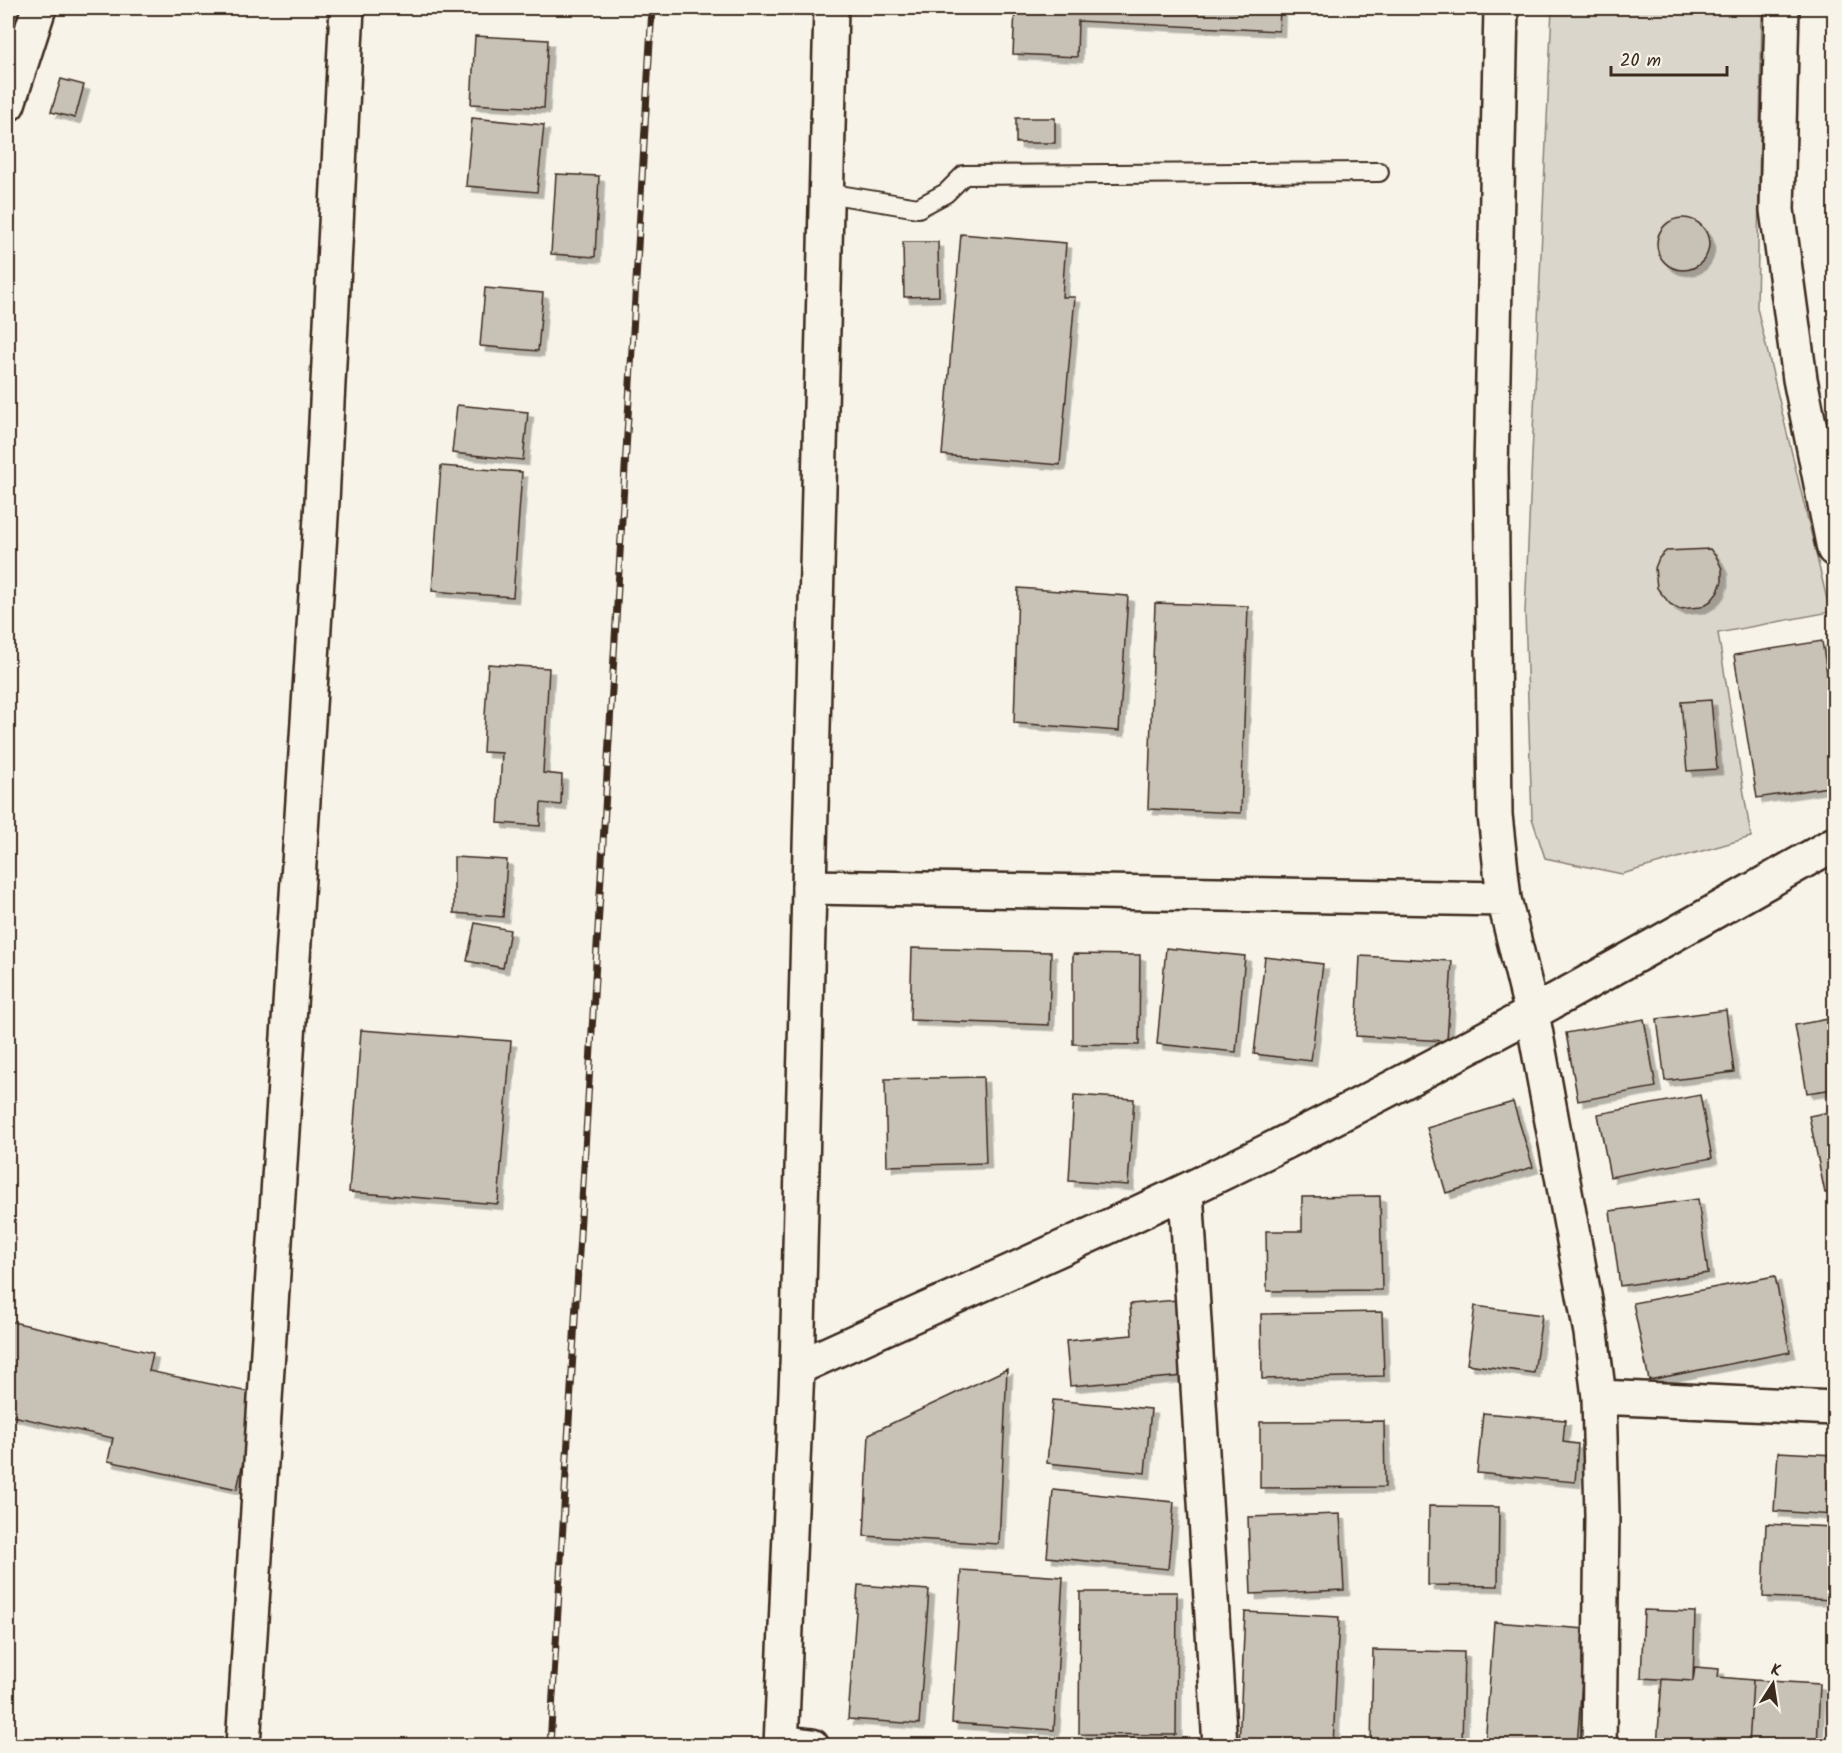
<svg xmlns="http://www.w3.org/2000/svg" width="1842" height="1753" font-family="Kalam,sans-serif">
  <defs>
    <filter id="shadow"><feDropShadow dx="5.5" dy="5.5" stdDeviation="0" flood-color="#0004"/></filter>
  </defs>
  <rect width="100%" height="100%" fill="#f7f3e8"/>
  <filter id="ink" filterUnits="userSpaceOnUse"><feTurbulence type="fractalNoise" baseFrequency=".0167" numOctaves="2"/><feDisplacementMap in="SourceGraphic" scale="12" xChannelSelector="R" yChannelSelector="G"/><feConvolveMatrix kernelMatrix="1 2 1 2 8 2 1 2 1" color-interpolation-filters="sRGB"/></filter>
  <g filter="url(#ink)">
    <!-- green -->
    <path fill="#dbd6cb" stroke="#8b8074" stroke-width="1.5" d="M1552,8H1762L1757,308L1830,612L1718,633L1751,837L1622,874L1545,858L1532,818L1525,612Z"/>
    <!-- building -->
    <path fill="#c8c1b6" stroke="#3b2a1e" stroke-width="1.5" filter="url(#shadow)" d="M1015,8H1280L1279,31L1078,21L1077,57L1013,54Z
      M475,36L548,40L544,108L471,104Z
      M61,79L84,85L75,118L51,112Z
      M472,118L544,125L537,192L466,186Z
      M1016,118H1055V143H1016Z
      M556,174L599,176L595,257L551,254Z
      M1657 244a26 26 0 1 1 52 0a26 26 0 1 1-52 0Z
      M961,234L1066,243L1062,297H1075L1060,465L942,455Z
      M903,242H938L939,296L904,297Z
      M485,288L543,293L538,351L480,346Z
      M457,405L528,412L523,460L452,453Z
      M441,466L522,472L513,597L432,591Z
      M1710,549L1717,558L1722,569V581L1718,592L1711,601L1701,607L1679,609L1670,604L1657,588L1655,568L1659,558L1666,551Z
      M1018,588L1128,596L1119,731L1014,723Z
      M1155,603L1248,606L1241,813L1148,809Z
      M1822,641L1834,717V786L1757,798L1734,655Z
      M488,664L549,668L543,773L562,775L561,805L541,803L540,826L498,823L502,753L483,752Z
      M1711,700L1717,769L1687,771L1681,702Z
      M454,857L507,860L503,917L454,913Z
      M475,923L510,930L503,968L467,961Z
      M912,948L1051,952L1049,1025L910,1020Z
      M1166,948L1245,956L1236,1052L1157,1044Z
      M1073,954L1140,955L1139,1045L1073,1044Z
      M1360,956L1452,961L1447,1041L1356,1036Z
      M1265,957L1323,964L1311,1061L1254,1054Z
      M1726,1010L1734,1072L1665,1081L1657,1019Z
      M1834,1018V1089L1807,1093L1795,1025Z
      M1644,1019L1656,1087L1578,1101L1566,1033Z
      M361,1030L511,1041L498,1204L349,1192Z
      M983,1077L986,1163L887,1166L885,1079Z
      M1074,1095L1134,1099L1128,1185L1069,1181Z
      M1700,1095L1712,1158L1610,1177L1598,1114Z
      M1513,1102L1533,1167L1446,1193L1427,1128Z
      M1834,1111V1191L1825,1193L1809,1116Z
      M1380,1196L1382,1290L1267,1291L1266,1231H1302V1197Z
      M1698,1199L1708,1273L1620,1286L1610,1211Z
      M1775,1276L1790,1352L1649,1380L1633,1303Z
      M1177,1300L1184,1376L1070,1386L1066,1341L1132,1335L1130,1304Z
      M1475,1306L1542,1315L1534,1373L1467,1364Z
      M1382,1312L1384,1376L1262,1379L1261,1314Z
      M8,1321L153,1353L149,1371L258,1394L237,1489L108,1461L113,1438L8,1415Z
      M1007,1369L999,1544L864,1536L869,1434Z
      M1053,1400L1151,1409L1145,1473L1047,1463Z
      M1483,1413L1565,1420L1563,1442L1578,1444L1575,1482L1477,1473Z
      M1384,1421L1385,1487L1260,1488V1422Z
      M1778,1452L1834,1455V1515L1774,1511Z
      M1053,1490L1174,1502L1168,1569L1047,1557Z
      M1429,1506L1499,1507L1498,1586L1428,1585Z
      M1340,1514L1344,1590L1251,1594L1248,1517Z
      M1766,1524L1834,1527V1600L1763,1597Z
      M961,1570L1063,1577L1054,1730L952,1723Z
      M858,1585L929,1590L919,1724L848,1719Z
      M1080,1592H1177L1176,1735L1079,1734Z
      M1644,1610L1695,1612L1693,1681L1641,1678Z
      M1245,1612L1339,1617L1333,1746H1239Z
      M1494,1622L1586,1629L1577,1746H1485Z
      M1373,1650L1464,1652L1462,1746H1371Z
      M1695,1667L1719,1669L1718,1677L1753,1680L1749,1746H1657L1662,1679L1693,1681Z
      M1753,1680L1820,1684L1817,1746H1749Z"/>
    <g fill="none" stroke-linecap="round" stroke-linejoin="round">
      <defs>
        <path id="service" d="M827,193L918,208L946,193L964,175L1379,172"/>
        <path id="minor" d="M1501,8L1491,468L1495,815L1504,899L1532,1013L1591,1333L1599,1397L1602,1516L1599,1746
          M1782,8L1777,210L1800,379L1834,549
          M8,104L39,8
          M809,887L1504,899
          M1186,1191L1220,1746
          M797,1368C926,1309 1056,1252 1185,1191C1407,1086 1621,965 1834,844
          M1599,1397L1834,1408"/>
        <path id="tertiary" d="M781,1742L812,1746
          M243,1746L322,501L347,8
          M781,1746L797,1368L831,8"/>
      </defs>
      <!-- service casing -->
      <use href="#service" stroke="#3b2a1e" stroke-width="22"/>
      <!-- minor casing -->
      <use href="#minor" stroke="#3b2a1e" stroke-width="38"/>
      <!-- tertiary casing -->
      <use href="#tertiary" stroke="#3b2a1e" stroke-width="38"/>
      <!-- service -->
      <use href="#service" stroke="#f7f3e8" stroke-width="18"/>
      <!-- minor -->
      <use href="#minor" stroke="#f7f3e8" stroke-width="33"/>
      <!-- tertiary -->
      <use href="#tertiary" stroke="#f7f3e8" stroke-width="33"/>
      <defs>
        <path id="rail" d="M550,1746L652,8"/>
      </defs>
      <!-- rail casing -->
      <use href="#rail" stroke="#3b2a1e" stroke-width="7"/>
      <!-- rail -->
      <use href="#rail" stroke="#f7f3e8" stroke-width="4.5" stroke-dasharray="14" stroke-linecap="butt"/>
    </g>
  </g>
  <!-- margin -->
  <rect width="1842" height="1753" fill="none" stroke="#f7f3e8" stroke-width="30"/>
  <rect x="15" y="15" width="1812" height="1723" fill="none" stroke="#3b2a1e" stroke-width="2" filter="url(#ink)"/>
  <!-- north arrow -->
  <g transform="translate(1773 1684) rotate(12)" stroke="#f7f3e8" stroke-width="4.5" paint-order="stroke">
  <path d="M0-4.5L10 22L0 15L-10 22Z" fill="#3b2a1e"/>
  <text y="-9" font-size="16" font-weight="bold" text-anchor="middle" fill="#3b2a1e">K</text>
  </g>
  <!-- scale -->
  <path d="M1611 66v9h116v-9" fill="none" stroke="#3b2a1e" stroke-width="3"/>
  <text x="1620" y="66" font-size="18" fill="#3b2a1e" stroke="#f7f3e8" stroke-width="4.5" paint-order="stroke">20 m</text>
</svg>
